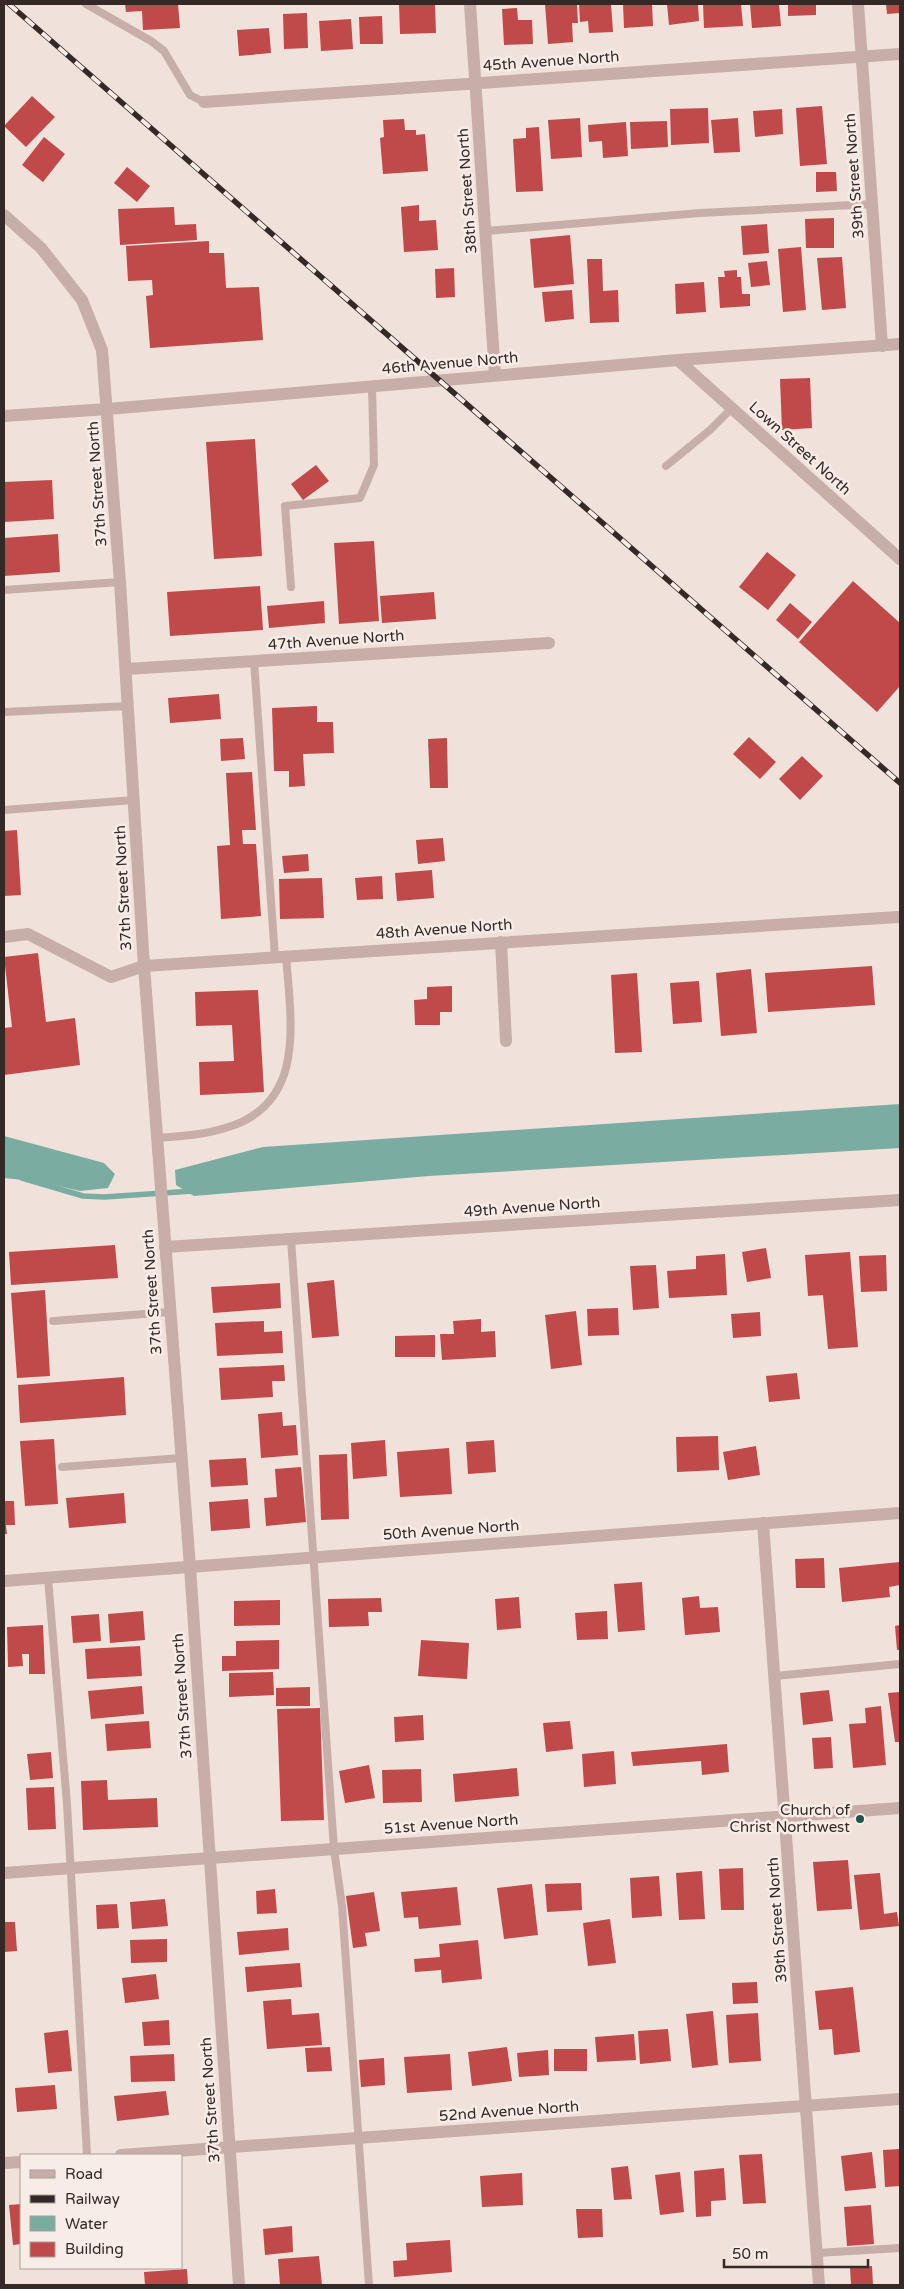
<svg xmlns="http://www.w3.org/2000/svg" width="904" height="2289" font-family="'Varela Round',sans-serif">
  <rect width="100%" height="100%" fill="#f0e1db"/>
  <!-- water -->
  <path fill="#7baca2" d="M900,1104V1148L429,1176L194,1196L176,1185L175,1170L263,1147Z
    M4,1136L104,1163L115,1174L108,1188L80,1191L42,1182L4,1178Z"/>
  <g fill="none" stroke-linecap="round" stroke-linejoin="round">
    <!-- stream -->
    <path stroke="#7baca2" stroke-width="5.5" d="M22,1178L83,1196L104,1197L193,1191"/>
  </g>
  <!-- building -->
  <path fill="#c0494a" d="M125,4H178L180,28L143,30L142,11L126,12Z
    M399,4H435L436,33L400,34Z
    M545,4H577L578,23H572L573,42L548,44Z
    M579,4H611L613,32L589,33L588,21L580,22Z
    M623,4H652L653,26L624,28Z
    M667,4H698L699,21L669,25Z
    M703,4H741L743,26L704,28Z
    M750,4H779L781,26L752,28Z
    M788,4H816V15L788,16Z
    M886,4H900V13L887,14Z
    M517,8L518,20H532L533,44L504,45L502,9Z
    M307,13L308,48L284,49L283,14Z
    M382,16L383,44H360L359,17Z
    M351,19L353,49L321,51L319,21Z
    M269,28L271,53L239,56L237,30Z
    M32,96L55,117L26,147L4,126Z
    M822,106L827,164L800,166L796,108Z
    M708,108L709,143L671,145L670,109Z
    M782,109L783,134L755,137L753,111Z
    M580,118L582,157L551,159L548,120Z
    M738,118L740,152L714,153L711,120Z
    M404,119L405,130H416V135L425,134L428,171L383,174L380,138L384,137L383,120Z
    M667,121L668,147L631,149L630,122Z
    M626,122L628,156L603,158L602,141L589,142L588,125Z
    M539,127L543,191L516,192L513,139L526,138V128Z
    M44,137L65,154L43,182L22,165Z
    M127,167L150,186L137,202L114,183Z
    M816,172H836L837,191L816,192Z
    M419,205V221L436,220L438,250L404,252L401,207Z
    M174,207L175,225L196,224L197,240L120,245L118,209Z
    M834,218V248H806L805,219Z
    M767,224L769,253L743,255L741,226Z
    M570,235L574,284L534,288L530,239Z
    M209,241V253H224L226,288L259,287L263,340L150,348L146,296L153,295L152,280L128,281L126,246Z
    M801,247L806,310L783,312L778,249Z
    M842,257L846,308L822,310L817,258Z
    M587,259H602L603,291L618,290L619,322L590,323Z
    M767,261L770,285L751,287L748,263Z
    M454,268L455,297L436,298L435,269Z
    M737,270V277H741L742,294H750V306L720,308L718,277H725L724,271Z
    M704,282L706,312L676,314L675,284Z
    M572,290L574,319L545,322L542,292Z
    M810,378L812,428L782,430L780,379Z
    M255,439L262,556L214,559L206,442Z
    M316,465L329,481L303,500L291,484Z
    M52,480L54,519L4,522V482Z
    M58,534L60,572L4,576V538Z
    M374,541L379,621L339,624L334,543Z
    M767,552L796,575L768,610L739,587Z
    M853,581L900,623V686L877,712L799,642Z
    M260,586L263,630L170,636L167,592Z
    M434,592L436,619L382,623L380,596Z
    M324,601L325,623L269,628L267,606Z
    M790,603L812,622L798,639L776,620Z
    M219,694L221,719L170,723L168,698Z
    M317,706V722H333L334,753L303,754L305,786L289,787V771H274L272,708Z
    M749,737L776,762L760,779L733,754Z
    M243,738L245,759L221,761L220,739Z
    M447,738L448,788H430L428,739Z
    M802,756L823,776L800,800L779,779Z
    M252,772L256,830H242L243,844H256L261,916L221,919L217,846L230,845L226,773Z
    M17,830L21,895L4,896V831Z
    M443,838L445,861L418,864L416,840Z
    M308,854L309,871L284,873L282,856Z
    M432,870L434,898L397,901L395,873Z
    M382,876L383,899L357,900L355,878Z
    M322,878L324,918L280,919L279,879Z
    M38,953L46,1022L75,1018L80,1065L4,1075V1028L12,1027L4,957Z
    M872,966L875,1005L768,1012L765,973Z
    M751,969L757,1033L721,1036L716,973Z
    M637,973L642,1052L615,1053L611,975Z
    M699,981L702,1022L673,1024L670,983Z
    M452,986V1012H440V1025H415L414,1000L427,999V987Z
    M258,990L264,1092L200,1095L199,1062L234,1061L232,1025L196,1026L195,992Z
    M115,1245L118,1278L11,1285L9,1252Z
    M766,1248L771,1278L747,1282L742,1252Z
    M850,1252L858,1347L828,1349L823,1295L808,1296L805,1255Z
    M725,1254L727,1295L669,1298L667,1271L696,1269V1256Z
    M886,1255L887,1291L861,1292L859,1256Z
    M656,1265L659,1308L633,1310L630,1266Z
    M334,1280L339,1336L312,1338L307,1283Z
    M280,1283L281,1308L213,1313L211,1287Z
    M45,1290L50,1376L17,1378L11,1293Z
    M618,1308L619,1335L588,1336L587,1309Z
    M576,1311L582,1365L551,1369L545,1315Z
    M760,1312L761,1336L733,1338L731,1314Z
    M481,1319V1332L495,1331L496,1357L442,1360L440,1334H454L453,1321Z
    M264,1321V1332L282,1331L283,1353L217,1356L215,1323Z
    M435,1335V1357H395V1336Z
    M284,1365L285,1381H272L273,1397L221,1400L219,1368Z
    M797,1373L800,1399L769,1402L766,1376Z
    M124,1377L126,1415L20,1423L18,1385Z
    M282,1412L283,1426L296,1425L298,1455L261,1458L258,1414Z
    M718,1436L719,1470L677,1472L676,1437Z
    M54,1439L58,1504L25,1506L20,1441Z
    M385,1440L387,1476L353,1479L351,1443Z
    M494,1440L496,1472L468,1474L466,1442Z
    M756,1446L760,1475L728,1480L723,1452Z
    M449,1448L452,1494L400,1497L397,1452Z
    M347,1454L349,1519L321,1520L319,1455Z
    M246,1458L248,1485L211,1487L209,1460Z
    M301,1467L306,1522L266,1526L264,1498L277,1497L275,1469Z
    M124,1493L126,1523L69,1528L66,1498Z
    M248,1499L250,1528L211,1531L209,1502Z
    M4,1501H14L15,1525H6L7,1534H4Z
    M824,1558L825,1588H796L795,1559Z
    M900,1562V1585L889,1587L890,1597L842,1602L839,1568Z
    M642,1582L645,1630L618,1632L614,1584Z
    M699,1596L700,1608L718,1607L720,1632L685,1635L682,1598Z
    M519,1597L521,1628L497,1630L495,1599Z
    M381,1598L382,1612H368L369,1626L329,1627L328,1599Z
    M280,1600V1625L234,1626V1601Z
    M143,1611L145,1640L110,1643L108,1614Z
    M607,1611L608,1639L577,1640L575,1613Z
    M99,1614L101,1641L73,1643L71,1616Z
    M43,1625L45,1674H29V1654H22L23,1666L8,1667L7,1627Z
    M900,1625V1650H897L895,1626Z
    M279,1640V1669L222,1671V1656H236V1641Z
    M421,1640L469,1643L467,1679L418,1676Z
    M140,1646L142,1676L87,1679L85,1649Z
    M273,1672L274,1695L229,1697V1673Z
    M142,1686L144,1714L91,1719L88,1691Z
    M310,1687V1706H276V1688Z
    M829,1690L833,1721L803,1725L800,1693Z
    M900,1692V1742H895L888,1693Z
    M881,1706L886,1765L853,1768L849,1724L866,1723L865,1708Z
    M320,1708L324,1820L281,1821L277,1709Z
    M423,1715L424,1740L395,1742L394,1717Z
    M149,1721L151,1748L107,1751L105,1724Z
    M570,1721L573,1749L546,1752L543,1723Z
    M831,1737L833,1768L814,1769L812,1738Z
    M727,1744L729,1772L702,1775L701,1761L633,1766L631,1752Z
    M614,1751L616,1784L584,1787L582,1754Z
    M51,1752L53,1778L30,1780L27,1754Z
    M369,1765L375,1798L345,1803L339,1771Z
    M517,1768L519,1796L455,1802L453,1774Z
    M421,1769L422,1802L383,1803L382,1770Z
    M107,1780L108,1800L157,1798L158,1827L83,1830L81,1781Z
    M54,1787L56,1829L28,1830L26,1788Z
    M848,1860L852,1909L817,1911L813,1862Z
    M743,1868L744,1910H721L719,1869Z
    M702,1871L705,1919L679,1920L676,1873Z
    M880,1873L884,1914L897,1912L899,1926L860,1930L854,1875Z
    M659,1876L662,1916L632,1918L630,1878Z
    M581,1883L582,1910L547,1912L545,1884Z
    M532,1884L538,1935L504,1939L497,1888Z
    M457,1887L461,1925L419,1929L418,1917L404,1918L401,1892Z
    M275,1889L277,1913L257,1914L256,1891Z
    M374,1892L380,1931L365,1933L367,1946L353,1948L346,1896Z
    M165,1899L168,1926L132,1929L130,1902Z
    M117,1904L119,1928L97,1929L96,1905Z
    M610,1919L616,1963L588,1966L583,1923Z
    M4,1922H15L17,1951L4,1952Z
    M288,1928L289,1950L239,1955L237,1932Z
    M167,1939V1962L131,1963L130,1940Z
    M478,1940L482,1979L442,1983L441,1970L415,1972L414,1959L440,1957L439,1944Z
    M300,1963L302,1987L247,1992L245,1967Z
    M156,1974L159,1999L125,2003L122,1978Z
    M757,1982L758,2003L733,2004L732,1983Z
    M853,1987L860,2052L834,2055L832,2029L819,2030L815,1991Z
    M291,1999L292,2015L319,2013L322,2045L267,2049L263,2001Z
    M713,2011L718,2065L692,2068L686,2014Z
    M758,2013L761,2061L729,2063L726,2015Z
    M169,2020L170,2045L144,2046L142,2022Z
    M668,2029L671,2061L640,2064L638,2031Z
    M68,2030L72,2071L48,2073L44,2033Z
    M634,2034L636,2060L597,2062L595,2037Z
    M330,2047L332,2071L307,2072L305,2048Z
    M507,2047L512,2081L472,2086L468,2052Z
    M554,2049H587V2071H554Z
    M548,2050L549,2075L519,2077L517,2053Z
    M174,2054L175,2081L131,2082L130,2056Z
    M450,2054L452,2090L407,2093L404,2057Z
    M384,2058L385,2085L361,2087L359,2060Z
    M55,2085L57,2109L17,2112L15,2088Z
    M166,2091L169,2115L117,2121L114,2096Z
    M900,2149V2186L885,2187L883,2150Z
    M872,2152L876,2188L845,2191L841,2156Z
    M762,2154L766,2203L743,2204L739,2155Z
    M628,2166L632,2199L614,2200L611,2168Z
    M724,2168L726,2200L711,2201V2216L696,2217L694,2171Z
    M680,2172L684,2212L660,2215L655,2175Z
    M522,2173L523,2205L482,2207L480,2176Z
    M21,2204V2244L13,2245L9,2205Z
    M871,2205L874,2244L847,2246L844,2207Z
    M576,2209H602L603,2237L578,2238Z
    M292,2226L293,2252L265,2255L263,2229Z
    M450,2240L452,2272L394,2277L393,2261L407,2260L406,2243Z
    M319,2256L322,2285H280L278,2259Z
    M872,2266L873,2285H851L850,2267Z
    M187,2269L188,2285H145L144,2272Z"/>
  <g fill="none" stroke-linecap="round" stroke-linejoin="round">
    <!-- service -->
    <path stroke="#c8aea8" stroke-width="8" d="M86,4L151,41L164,51L190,95L204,102
      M486,231L700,213L872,204
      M666,466L710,430L732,408
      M291,587L285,506L360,498L374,465L372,387
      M4,590L120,582
      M254,661L275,957
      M4,712L129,706
      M4,810L134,800
      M157,1138C180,1136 203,1135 225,1128C307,1105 291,1022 286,956
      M291,1239L334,1849L342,1906L369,2285
      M53,1321L170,1312
      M62,1467L181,1458
      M48,1578L67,1804L87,2155
      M775,1676L900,1664
      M817,2253L900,2248"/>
    <!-- minor -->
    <path stroke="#c8aea8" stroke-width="12" d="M470,4L495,375
      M858,4L882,346
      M204,102L900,54
      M678,360L900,559
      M4,416L108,409
      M126,669L549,643
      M4,937L28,934L111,977L144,966L898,917
      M501,942L506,1041
      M165,1247L900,1200
      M763,1523L819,2285
      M4,1581L900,1513
      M4,1873L900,1808
      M121,2155L900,2099
      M4,2163L21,2162"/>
    <!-- tertiary -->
    <path stroke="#c8aea8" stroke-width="12" d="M4,215L41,248L82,300L102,350L120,582L144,966L190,1567L239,2285
      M108,409L678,360L900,344"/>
    <defs>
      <path id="rail" d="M9,4L900,783"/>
    </defs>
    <!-- rail casing -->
    <use href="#rail" stroke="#352928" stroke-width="5.5"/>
    <!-- rail -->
    <use href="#rail" stroke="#f8ece7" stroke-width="4" stroke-dasharray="11" stroke-linecap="butt"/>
  </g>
  <!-- markers -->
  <circle fill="#1f544b" stroke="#f8ece7" stroke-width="2" cx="860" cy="1819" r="5"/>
  <g text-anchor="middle" stroke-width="5" stroke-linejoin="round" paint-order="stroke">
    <!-- street labels -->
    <g font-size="15" fill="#352928" stroke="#f8ece7">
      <text transform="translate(551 61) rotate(-4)" y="5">45th Avenue North</text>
      <text transform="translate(854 176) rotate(-94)" y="5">39th Street North</text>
      <text transform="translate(467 191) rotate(-94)" y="5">38th Street North</text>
      <text transform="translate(450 363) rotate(-5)" y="5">46th Avenue North</text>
      <text transform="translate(800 448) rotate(42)" y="5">Lown Street North</text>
      <text transform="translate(97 484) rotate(-94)" y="5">37th Street North</text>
      <text transform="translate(336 640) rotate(-4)" y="5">47th Avenue North</text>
      <text transform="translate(123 888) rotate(-93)" y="5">37th Street North</text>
      <text transform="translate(444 929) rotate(-4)" y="5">48th Avenue North</text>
      <text transform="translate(532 1207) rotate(-4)" y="5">49th Avenue North</text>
      <text transform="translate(152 1292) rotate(-94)" y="5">37th Street North</text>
      <text transform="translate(451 1530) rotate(-4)" y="5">50th Avenue North</text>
      <text transform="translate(182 1696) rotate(-94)" y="5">37th Street North</text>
      <text transform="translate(451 1824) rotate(-4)" y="5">51st Avenue North</text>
      <text transform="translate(777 1920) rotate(-94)" y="5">39th Street North</text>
      <text transform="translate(210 2100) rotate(-94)" y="5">37th Street North</text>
      <text transform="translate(509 2111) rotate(-4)" y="5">52nd Avenue North</text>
    </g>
    <!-- poi labels -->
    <g font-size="15" fill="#352928" stroke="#f8ece7" text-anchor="end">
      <text x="850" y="1815">Church of<tspan x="850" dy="17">Christ Northwest</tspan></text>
    </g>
  </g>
  <!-- border -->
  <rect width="904" height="2289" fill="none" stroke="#352928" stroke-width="10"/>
  <!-- legend -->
  <rect x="20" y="2154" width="162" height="115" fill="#f8ece7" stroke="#aa9e9b"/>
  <rect x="30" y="2170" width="25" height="8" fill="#c8aea8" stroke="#aa9e9b"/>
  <text x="65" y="2179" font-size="15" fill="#352928">Road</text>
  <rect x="30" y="2195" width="25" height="8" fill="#352928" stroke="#aa9e9b"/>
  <text x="65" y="2204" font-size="15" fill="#352928">Railway</text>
  <rect x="30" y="2216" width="25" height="15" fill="#7baca2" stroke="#aa9e9b"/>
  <text x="65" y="2229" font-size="15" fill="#352928">Water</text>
  <rect x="30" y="2242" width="25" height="15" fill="#c0494a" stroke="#aa9e9b"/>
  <text x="65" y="2254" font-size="15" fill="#352928">Building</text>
  <!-- scale -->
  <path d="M724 2259v8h144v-8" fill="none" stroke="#352928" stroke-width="2.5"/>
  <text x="732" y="2259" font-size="15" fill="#352928" stroke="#f8ece7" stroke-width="4" paint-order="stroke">50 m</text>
</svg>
